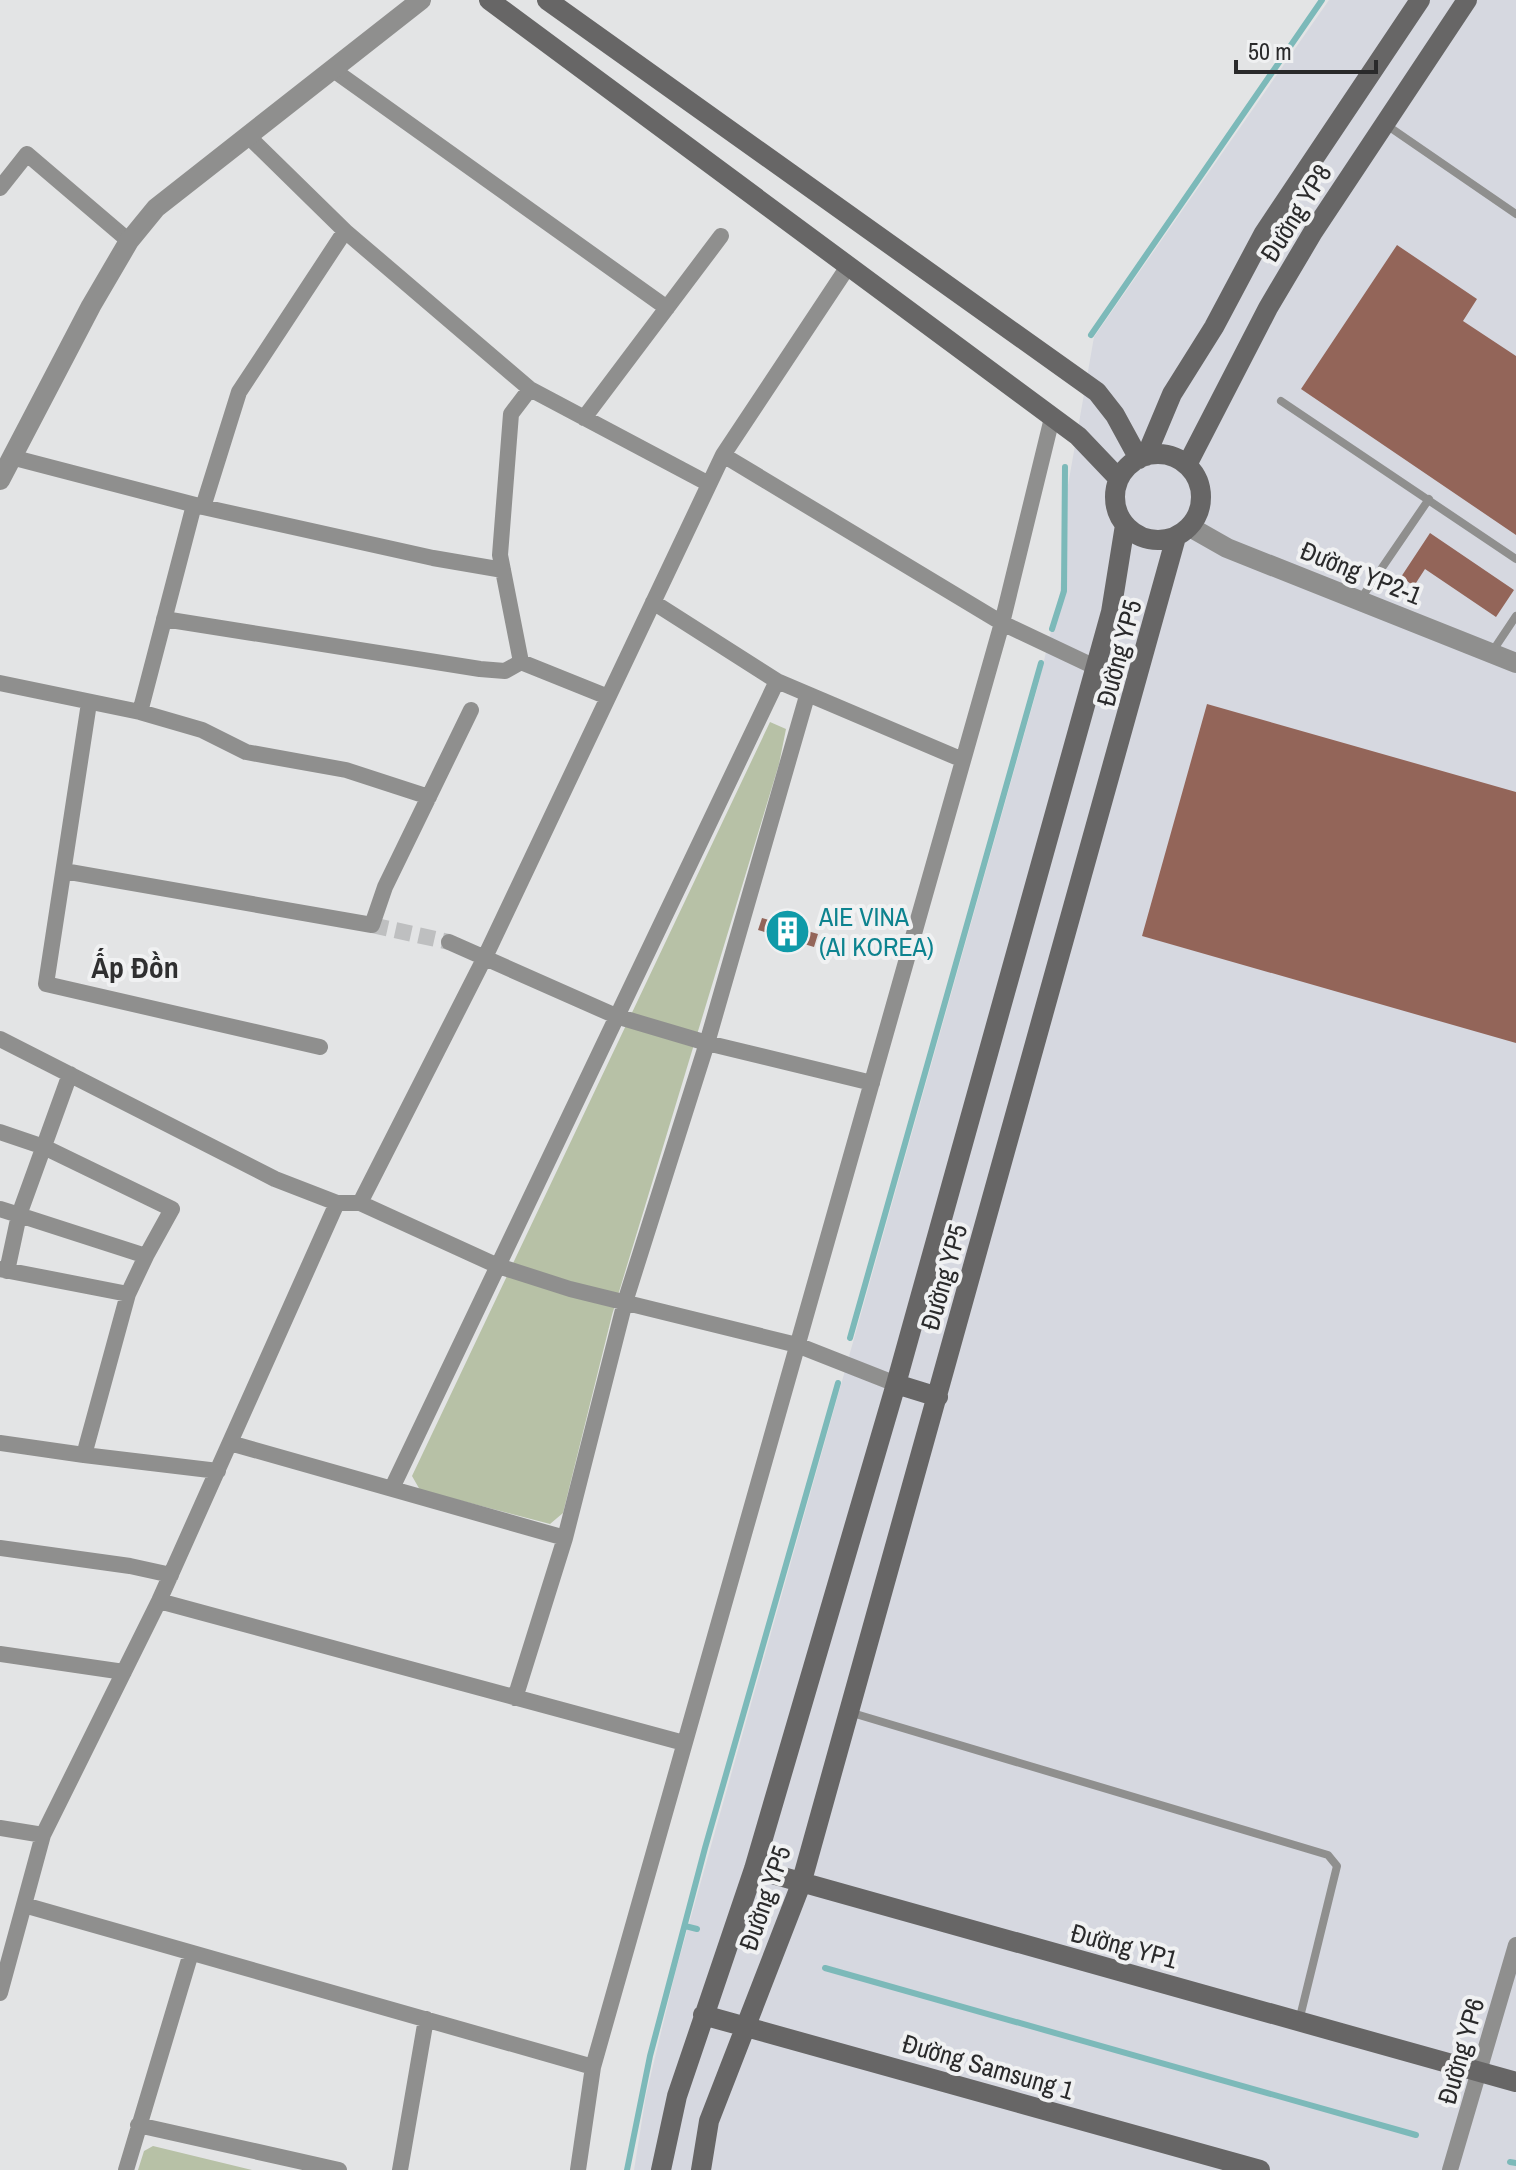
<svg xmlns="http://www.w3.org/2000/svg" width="1516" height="2170" font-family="'Archivo Narrow',sans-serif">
  <rect width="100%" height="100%" fill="#e3e4e5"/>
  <!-- built -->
  <path fill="#d6d8e0" d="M1329,0H1516V2170H634L646,2095L676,1970L1038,686L1060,593L1067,491L1094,337Z"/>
  <!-- green -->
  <path fill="#b7c1a6" d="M770,722L786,729L779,764L612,1315L563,1513L550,1524L420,1490L412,1476Z
    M153,2146L252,2170H138L144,2151Z"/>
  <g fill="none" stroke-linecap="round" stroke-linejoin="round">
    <!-- stream -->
    <path stroke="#7cb9b9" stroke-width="6" d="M1091,335L1322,0
      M1052,629L1064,591L1065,467
      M850,1338L1041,663
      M685,1926L697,1929
      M825,1968L1416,2135
      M1510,2162L1516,2163
      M627,2170L650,2056L705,1848L838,1383"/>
  </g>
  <!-- building -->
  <path fill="#936559" d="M1397,245L1477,299L1463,321L1516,356V535L1301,389Z
    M1430,533L1514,590L1496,617L1425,569L1414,586L1401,577Z
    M1207,704L1516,792V1043L1142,936Z
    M762,918L818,934L814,947L758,930Z"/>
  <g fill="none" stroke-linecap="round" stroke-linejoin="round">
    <!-- minor-tunnel -->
    <path stroke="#bebfc0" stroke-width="16" stroke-dasharray="16 8" stroke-linecap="butt" d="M372,925L449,942"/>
    <!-- service -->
    <path stroke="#8f8f8e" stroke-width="8" d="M1385,124L1516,214
      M1281,401L1516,559
      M1360,600L1429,499
      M1492,652L1516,616
      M849,1712L1328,1855L1337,1866L1299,2021"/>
    <!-- minor -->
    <path stroke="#8f8f8e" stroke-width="16" d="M332,69L667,308
      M0,188L27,154L129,241
      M345,231L530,389
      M584,418L721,236
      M723,455L847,268
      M11,457L203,507L239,392L345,231L247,135
      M203,507L433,558L503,570
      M653,602L777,681L963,760
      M164,619L480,669L505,671L521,662
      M0,683L140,712L202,730L246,752L346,770L429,797
      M608,697L521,662L500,555L511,414L530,389L709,484
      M89,703L46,984L320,1047
      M140,712L194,505
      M64,871L372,925L385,887L471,710
      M449,942L616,1016L707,1043L872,1083
      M0,1039L275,1179L337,1203H360L498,1266L570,1289L797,1345L896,1384
      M0,1132L44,1147L172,1209L146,1256
      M360,1203L485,957L723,455L1002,623L1095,667
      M0,1209L19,1215L70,1074
      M0,1269L128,1294L84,1455L0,1443
      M7,1271L19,1215L146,1256L128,1294
      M230,1443L565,1538
      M84,1455L218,1471
      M392,1488L777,681
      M0,1548L130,1566L171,1575
      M159,1601L684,1743
      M0,1654L124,1672
      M515,1698L565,1538L625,1302L707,1043L807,696
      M0,1828L43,1835L0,1993
      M43,1835L159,1601L337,1203
      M24,1905L593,2067
      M138,2125L339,2170
      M126,2170L191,1953
      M400,2170L426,2019
      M578,2170L593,2067L1002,623L1052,418
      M1450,2170L1516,1945"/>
    <!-- tertiary -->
    <path stroke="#8f8f8e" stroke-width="20" d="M0,480L91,306L129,241L156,208L421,0
      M1190,527L1227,548L1516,663"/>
    <!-- secondary -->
    <path stroke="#676666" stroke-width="20" d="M489,0L1078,436L1119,479
      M547,0L1097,392L1115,415L1139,459
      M1115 497a43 43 0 1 1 86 0a43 43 0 1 1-86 0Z
      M1146,456L1172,394L1214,327L1264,233L1420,0
      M1187,465L1268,308L1313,232L1467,0
      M896,1384L938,1397
      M754,1869L1516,2082
      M703,2015L1260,2170
      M661,2170L677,2096L754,1869L896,1384L1111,612L1125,525
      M701,2170L709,2121L801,1884L1176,537"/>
  </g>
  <!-- icons -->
  <defs>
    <symbol id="building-disc" viewBox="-11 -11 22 22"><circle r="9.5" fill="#0f9aa8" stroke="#f0f1f2"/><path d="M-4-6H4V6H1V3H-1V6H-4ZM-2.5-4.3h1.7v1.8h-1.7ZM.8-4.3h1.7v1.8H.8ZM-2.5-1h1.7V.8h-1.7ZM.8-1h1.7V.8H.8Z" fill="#fff"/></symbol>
  </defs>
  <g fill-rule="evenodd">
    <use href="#building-disc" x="762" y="906" width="51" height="51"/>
  </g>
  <g text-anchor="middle" stroke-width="8" stroke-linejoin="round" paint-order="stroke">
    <!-- street labels -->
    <g font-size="26" fill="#2a2a2b" stroke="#f0f1f2">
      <text transform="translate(1296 213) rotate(-58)" y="9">Đường YP8</text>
      <text transform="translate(1361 573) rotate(22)" y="9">Đường YP2-1</text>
      <text transform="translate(1119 653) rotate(-75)" y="9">Đường YP5</text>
      <text transform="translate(944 1277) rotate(-74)" y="9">Đường YP5</text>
      <text transform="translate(765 1898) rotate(-71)" y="9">Đường YP5</text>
      <text transform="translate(1124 1946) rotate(15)" y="9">Đường YP1</text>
      <text transform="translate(1461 2051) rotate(-74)" y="9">Đường YP6</text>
      <text transform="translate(988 2067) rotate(16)" y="9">Đường Samsung 1</text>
    </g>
    <!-- culture labels -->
    <g font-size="26" fill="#0d838f" stroke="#f0f1f2" text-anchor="start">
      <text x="819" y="926">AIE VINA<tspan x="819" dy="30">(AI KOREA)</tspan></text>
    </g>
    <!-- quarter labels -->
    <g font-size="30" font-weight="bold" fill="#2f2f30" stroke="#f0f1f2">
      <text x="135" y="978">Ấp Đồn</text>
    </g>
  </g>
  <!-- scale -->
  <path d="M1236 60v12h140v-12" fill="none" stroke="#2a2a2b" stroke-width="4"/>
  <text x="1248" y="60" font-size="24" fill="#2a2a2b" stroke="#f0f1f2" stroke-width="6" paint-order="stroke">50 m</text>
</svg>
